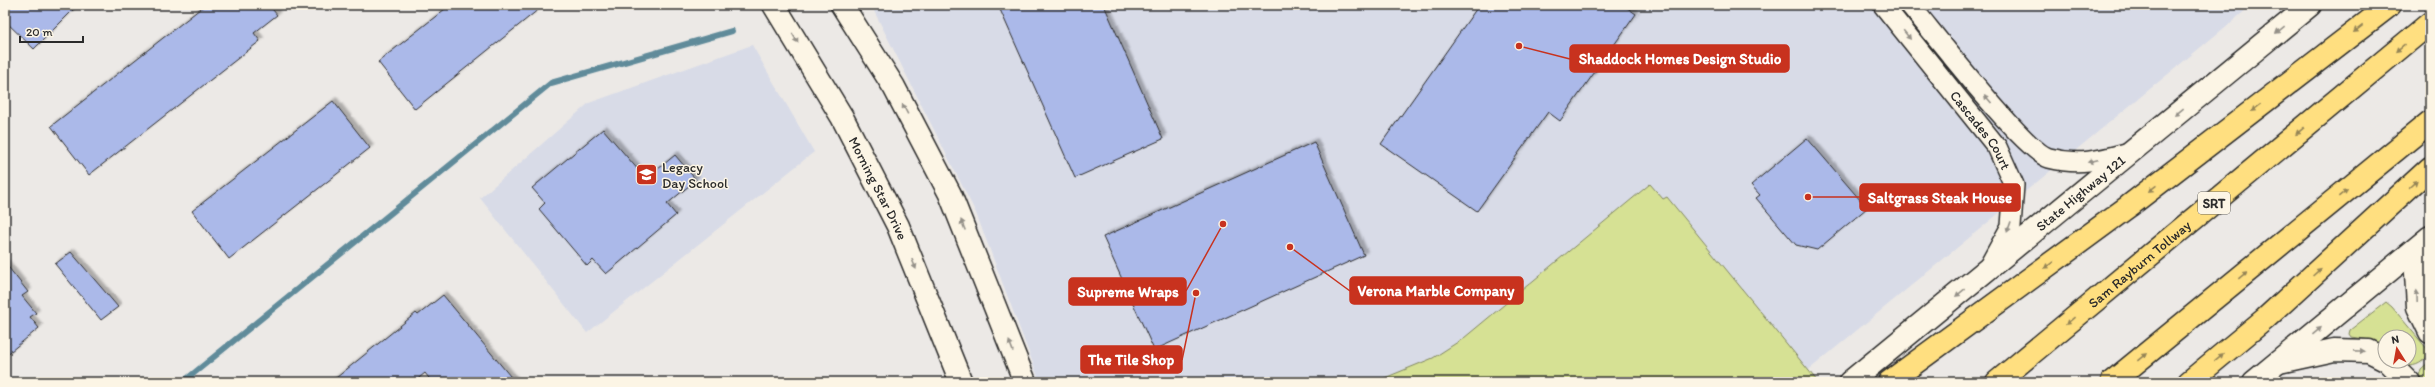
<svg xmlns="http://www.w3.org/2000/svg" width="2435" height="387" font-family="Itim,sans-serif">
  <defs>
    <filter id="shadow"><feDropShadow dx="3.5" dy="-3.5" stdDeviation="1" flood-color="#0004"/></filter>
  </defs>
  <rect width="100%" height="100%" fill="#ece9e6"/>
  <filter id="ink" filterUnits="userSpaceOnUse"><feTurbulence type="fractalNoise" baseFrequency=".025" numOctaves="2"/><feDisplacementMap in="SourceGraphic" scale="8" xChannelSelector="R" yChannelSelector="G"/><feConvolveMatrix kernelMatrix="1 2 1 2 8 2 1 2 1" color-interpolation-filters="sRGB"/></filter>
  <g filter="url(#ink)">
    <!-- built -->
    <path fill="#d8dbe7" d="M871,5H2252L1794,382H1040L976,213Z
      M752,45L814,152L587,333L480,198L589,103Z"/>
    <!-- green -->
    <path fill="#d6e194" stroke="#808660" d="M1650,184L1663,199L1667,197L1818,382H1375L1433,358L1464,338Z
      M2386,302L2392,307L2428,350C2426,360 2420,365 2410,366L2405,361H2409V337H2385V346L2370,340L2351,337L2349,334L2350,330Z
      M2430,361V382H2425L2419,376L2421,369Z"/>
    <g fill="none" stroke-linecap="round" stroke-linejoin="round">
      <!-- stream -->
      <path stroke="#608b9a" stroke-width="6" d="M183,382L551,83L732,31"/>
    </g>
    <!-- building -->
    <path fill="#abb9e9" stroke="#2b2b2b" filter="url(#shadow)" d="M5,5H78L34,49L5,21Z
      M205,5H269L277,15L254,33L260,41L89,175L51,126Z
      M450,5H544L415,109L378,62Z
      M998,5H1104L1163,139L1075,178Z
      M1479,5H1623L1636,14L1560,121L1548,112L1477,211L1381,144Z
      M333,101L370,148L229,259L192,211Z
      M603,129L646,179L675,155L696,180L667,204L676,215L606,274L593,260L587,266L539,209L545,203L532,188Z
      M1807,138L1867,208L1817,250L1796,245L1756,198L1760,195L1751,185Z
      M1314,142L1364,255L1154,350L1103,237Z
      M71,252L118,307L101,320L55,264Z
      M5,263L28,292L22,296L36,313L30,317L39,328L5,356Z
      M443,295L515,382H432L425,373L414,382H331L416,313L418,315Z"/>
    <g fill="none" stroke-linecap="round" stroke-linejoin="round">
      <defs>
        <g id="minor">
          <path id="s1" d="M1883,5L1997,147L2014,185L2011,226L1989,266"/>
          <path d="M1910,5C1932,31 2025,152 2049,158C2080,166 2100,160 2130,152"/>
        </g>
        <g id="tertiary">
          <path id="s2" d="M774,5L842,117L898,226L961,382"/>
          <path d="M842,5L894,87L950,194L1025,382"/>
          <path d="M2430,238L2416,273L2418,307L2430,332"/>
          <path d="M2388,361L2409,382"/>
          <path d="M2279,362L2334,350L2369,351L2385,359"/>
        </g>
        <g id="secondary">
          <path id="s3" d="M1850,382L2310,5"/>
          <path d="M2254,382L2430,237"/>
        </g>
        <g id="motorway">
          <path d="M1889,382L2129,206L2390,5"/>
          <path id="s4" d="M1997,382L2430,23"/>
          <path d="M2112,382L2430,122"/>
          <path d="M2189,382L2265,319L2430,168"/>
        </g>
      </defs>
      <!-- minor casing -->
      <use href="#minor" stroke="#2b2b2b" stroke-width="22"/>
      <!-- tertiary casing -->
      <use href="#tertiary" stroke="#2b2b2b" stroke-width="25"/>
      <!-- secondary casing -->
      <use href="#secondary" stroke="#2b2b2b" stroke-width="25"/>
      <!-- motorway casing -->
      <use href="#motorway" stroke="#2b2b2b" stroke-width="25"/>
      <!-- minor -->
      <use href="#minor" stroke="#fcf5e5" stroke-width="19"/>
      <!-- tertiary -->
      <use href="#tertiary" stroke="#fcf5e5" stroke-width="22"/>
      <!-- secondary -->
      <use href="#secondary" stroke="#fcf5e5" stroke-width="22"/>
      <!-- motorway -->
      <use href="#motorway" stroke="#ffdf80" stroke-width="22"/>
    </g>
    <!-- one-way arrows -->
    <defs><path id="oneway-solid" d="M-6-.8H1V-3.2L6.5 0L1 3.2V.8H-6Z"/></defs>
    <g fill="#958556">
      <use href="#oneway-solid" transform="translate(2358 29) rotate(142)"/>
      <use href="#oneway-solid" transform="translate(2400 48) rotate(140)"/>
      <use href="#oneway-solid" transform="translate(2256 108) rotate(142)"/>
      <use href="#oneway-solid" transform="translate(2300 131) rotate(140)"/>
      <use href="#oneway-solid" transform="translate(2413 184) rotate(-42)"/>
      <use href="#oneway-solid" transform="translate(2153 188) rotate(142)"/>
      <use href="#oneway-solid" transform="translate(2343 193) rotate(-39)"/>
      <use href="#oneway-solid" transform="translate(2049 265) rotate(144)"/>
      <use href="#oneway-solid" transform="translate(2317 272) rotate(-42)"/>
      <use href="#oneway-solid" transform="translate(2243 275) rotate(-39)"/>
      <use href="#oneway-solid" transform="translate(2070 321) rotate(140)"/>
      <use href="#oneway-solid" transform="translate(2142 357) rotate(-39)"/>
      <use href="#oneway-solid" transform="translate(2219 357) rotate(-40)"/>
    </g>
    <g fill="#949088">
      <use href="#oneway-solid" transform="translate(2280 30) rotate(141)"/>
      <use href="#oneway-solid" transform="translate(1907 35) rotate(51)"/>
      <use href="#oneway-solid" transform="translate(795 38) rotate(59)"/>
      <use href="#oneway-solid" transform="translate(1988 99) rotate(-130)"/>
      <use href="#oneway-solid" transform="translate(905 109) rotate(-118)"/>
      <use href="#oneway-solid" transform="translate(2179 112) rotate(141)"/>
      <use href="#oneway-solid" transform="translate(2093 161) rotate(166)"/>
      <use href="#oneway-solid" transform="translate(963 225) rotate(-112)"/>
      <use href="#oneway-solid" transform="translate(2009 227) rotate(110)"/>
      <use href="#oneway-solid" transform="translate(914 264) rotate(68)"/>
      <use href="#oneway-solid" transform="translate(1960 293) rotate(141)"/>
      <use href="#oneway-solid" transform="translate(2417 296) rotate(-92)"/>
      <use href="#oneway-solid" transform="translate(2317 331) rotate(-40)"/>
      <use href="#oneway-solid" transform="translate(1011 346) rotate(-111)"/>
      <use href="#oneway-solid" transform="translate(2359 351) rotate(1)"/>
    </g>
  </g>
  <!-- icons -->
  <defs>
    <symbol id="school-square" viewBox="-11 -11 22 22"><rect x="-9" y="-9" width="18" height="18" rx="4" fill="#c8321e" stroke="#fcf5e5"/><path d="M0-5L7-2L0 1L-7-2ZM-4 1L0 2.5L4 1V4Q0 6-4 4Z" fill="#fff"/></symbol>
  </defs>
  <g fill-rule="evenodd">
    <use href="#school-square" x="634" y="162" width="25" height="25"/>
  </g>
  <g text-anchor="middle" stroke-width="3" stroke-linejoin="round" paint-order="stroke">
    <!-- shield labels -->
    <rect fill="#fcf5e5" stroke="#6a6863" stroke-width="1" x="2198" y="192" width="32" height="22" rx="3"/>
    <g font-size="13" font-weight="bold" fill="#2b2b2b">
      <text x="2214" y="208">SRT</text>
    </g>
    <!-- street labels -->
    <g font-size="14" fill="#2b2b2b" stroke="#fcf5e5">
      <text dy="5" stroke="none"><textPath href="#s1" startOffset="159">Cascades Court</textPath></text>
      <text dy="5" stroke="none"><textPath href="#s2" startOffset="211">Morning Star Drive</textPath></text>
      <text dy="5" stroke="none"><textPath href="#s3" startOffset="298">State Highway 121</textPath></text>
      <text dy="5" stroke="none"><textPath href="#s4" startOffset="185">Sam Rayburn Tollway</textPath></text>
    </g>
    <!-- poi labels -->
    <g font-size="14" fill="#2b2b2b" stroke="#fcf5e5" text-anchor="start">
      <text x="662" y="172">Legacy<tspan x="662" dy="16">Day School</tspan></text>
    </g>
  </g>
  <!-- callouts -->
  <path fill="none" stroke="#c8321e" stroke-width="1.5" d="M1519 46L1570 59M1808 197L1860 197M1290 247L1350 291M1223 224L1186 291M1196 293L1182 360"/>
  <g fill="#c8321e" stroke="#fcf5e5" stroke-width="1.5">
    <circle cx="1519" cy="46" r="4"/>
    <circle cx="1808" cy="197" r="4"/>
    <circle cx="1290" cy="247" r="4"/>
    <circle cx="1223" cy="224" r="4"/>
    <circle cx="1196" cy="293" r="4"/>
  </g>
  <g fill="#c8321e" stroke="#c8321e" stroke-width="1.5">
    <rect x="1570" y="45" width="219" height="27" rx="4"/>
    <rect x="1860" y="184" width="160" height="27" rx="4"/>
    <rect x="1350" y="277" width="173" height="27" rx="4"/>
    <rect x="1069" y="278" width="117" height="27" rx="4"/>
    <rect x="1081" y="346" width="101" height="27" rx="4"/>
  </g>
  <g font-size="15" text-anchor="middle" font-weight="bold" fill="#fff">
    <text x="1680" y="64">Shaddock Homes Design Studio</text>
    <text x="1940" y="203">Saltgrass Steak House</text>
    <text x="1436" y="296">Verona Marble Company</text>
    <text x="1128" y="297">Supreme Wraps</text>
    <text x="1131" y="365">The Tile Shop</text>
  </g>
  <!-- margin -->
  <rect width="2435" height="387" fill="none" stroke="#fcf5e5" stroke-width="20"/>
  <rect x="10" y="10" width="2415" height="367" fill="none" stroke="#2b2b2b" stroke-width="1.5" filter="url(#ink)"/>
  <!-- north arrow -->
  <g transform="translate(2397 349) rotate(349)"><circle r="19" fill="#fcf5e5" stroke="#a8a49b"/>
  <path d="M0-3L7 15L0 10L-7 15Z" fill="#c8321e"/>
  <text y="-6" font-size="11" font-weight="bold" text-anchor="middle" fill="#2b2b2b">N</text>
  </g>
  <!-- scale -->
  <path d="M20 36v6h63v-6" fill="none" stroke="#2b2b2b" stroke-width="2"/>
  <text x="26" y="36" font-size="12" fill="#2b2b2b" stroke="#fcf5e5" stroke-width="3" paint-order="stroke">20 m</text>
</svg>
